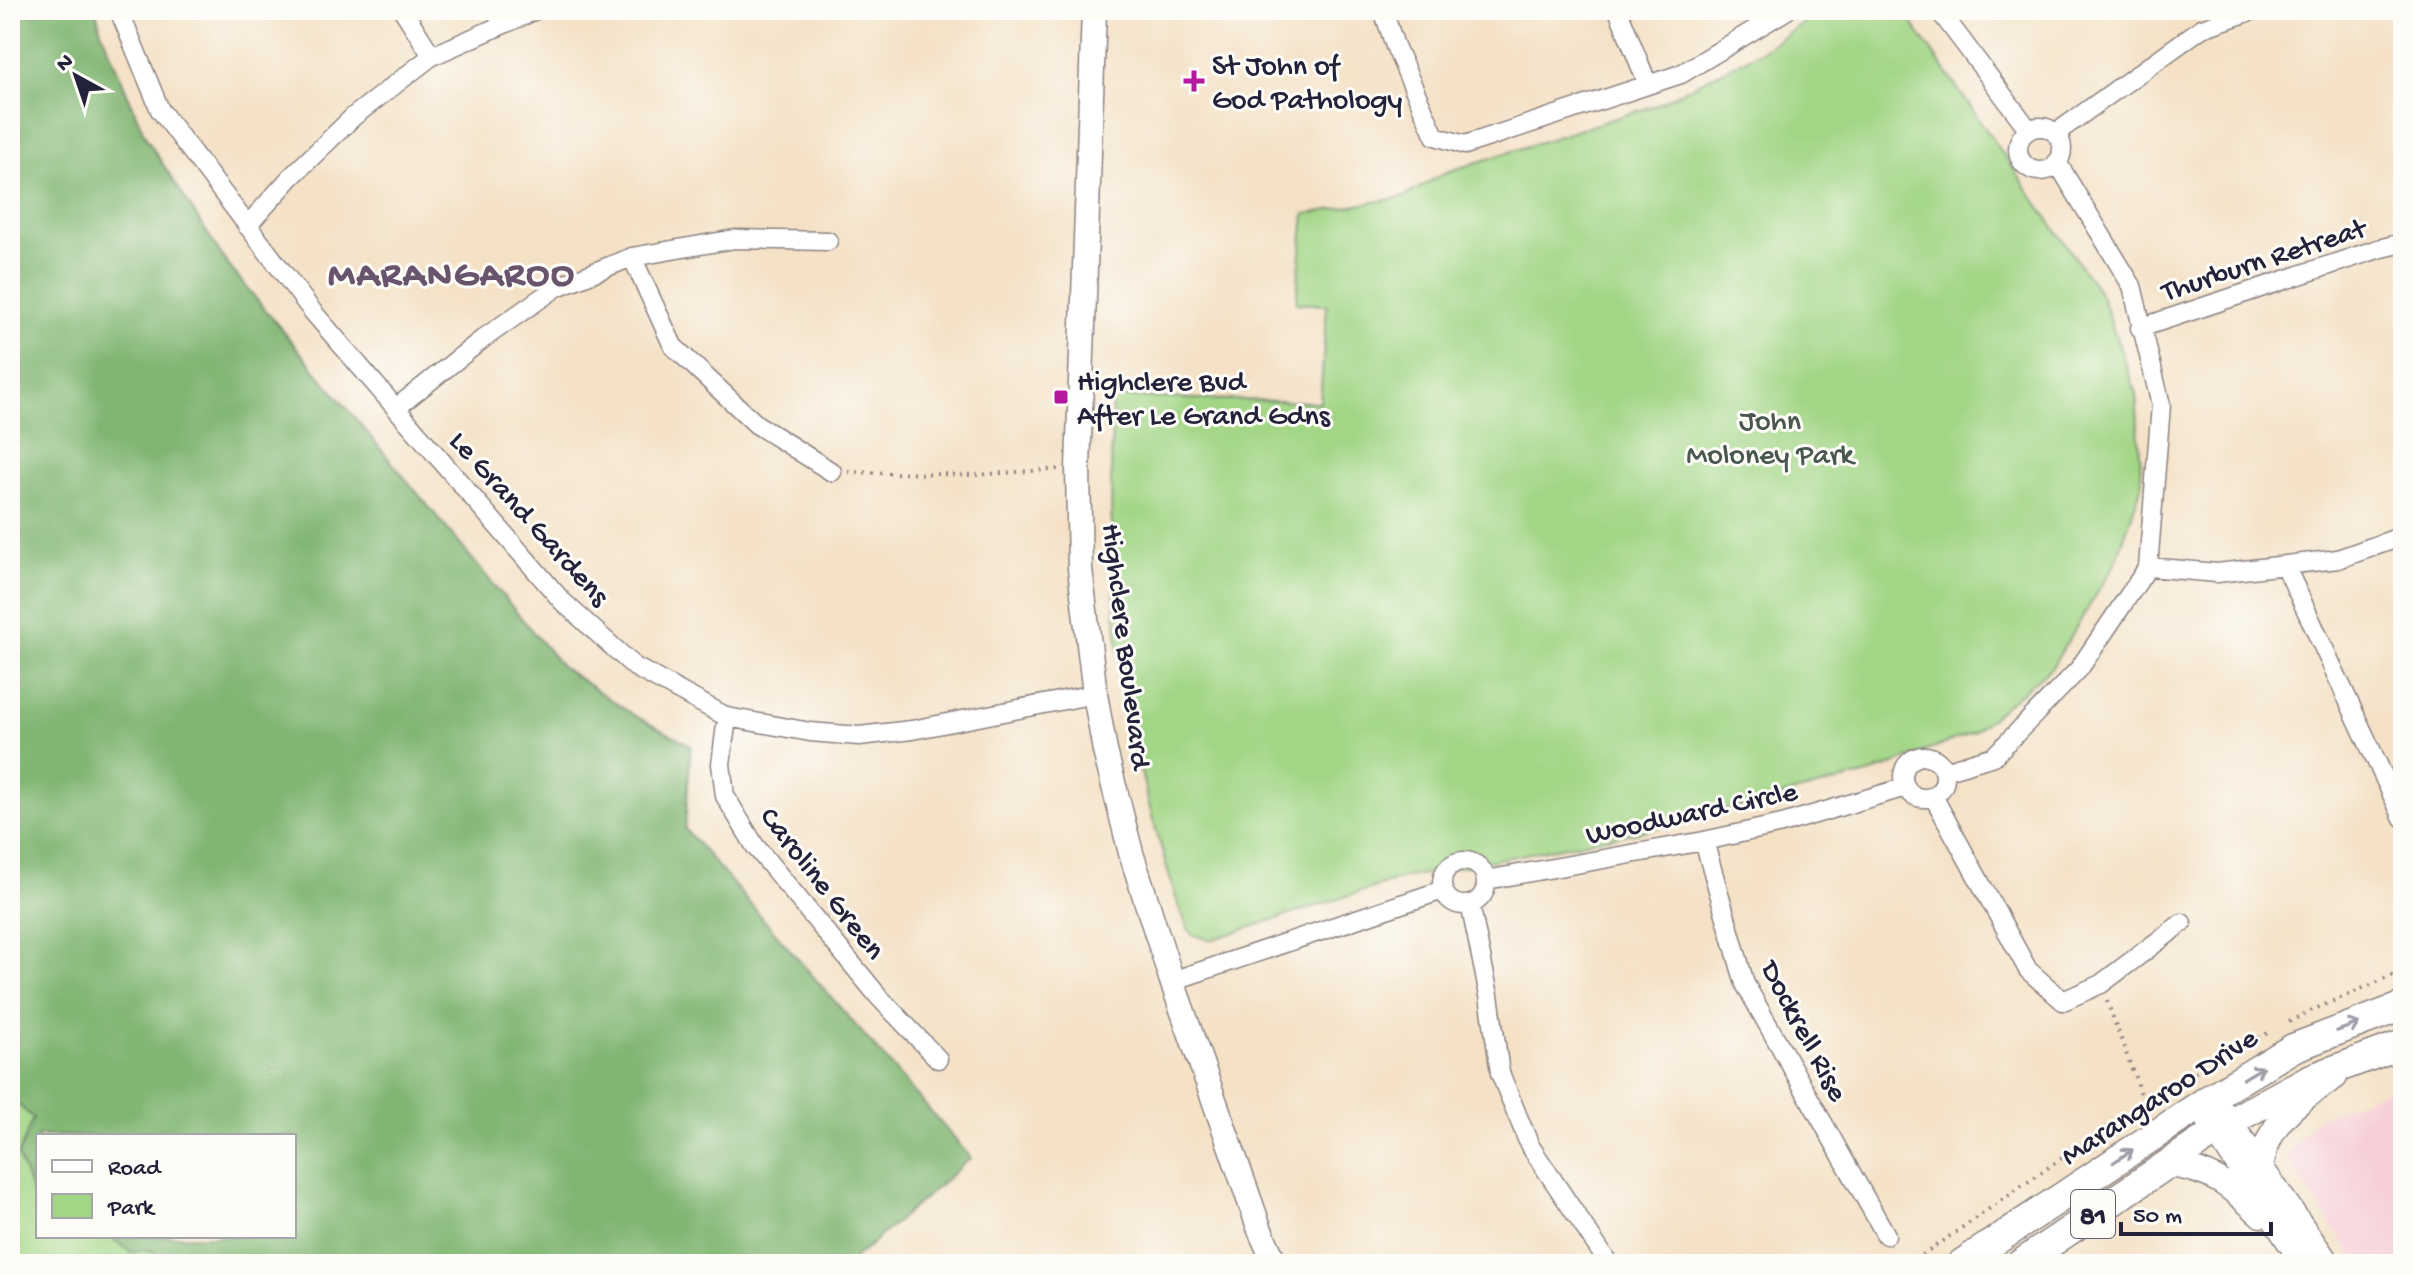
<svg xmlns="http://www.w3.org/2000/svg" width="2413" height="1274" font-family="'Gochi Hand',sans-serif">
  <rect width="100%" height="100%" fill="#fdfcf7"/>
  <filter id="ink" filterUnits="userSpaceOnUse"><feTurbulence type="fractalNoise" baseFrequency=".0125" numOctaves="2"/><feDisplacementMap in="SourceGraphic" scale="16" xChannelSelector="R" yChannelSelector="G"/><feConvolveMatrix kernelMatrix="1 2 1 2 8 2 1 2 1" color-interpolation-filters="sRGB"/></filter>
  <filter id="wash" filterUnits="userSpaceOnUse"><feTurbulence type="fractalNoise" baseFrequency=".006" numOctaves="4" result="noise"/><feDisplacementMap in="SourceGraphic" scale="32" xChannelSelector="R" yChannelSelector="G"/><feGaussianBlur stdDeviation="1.8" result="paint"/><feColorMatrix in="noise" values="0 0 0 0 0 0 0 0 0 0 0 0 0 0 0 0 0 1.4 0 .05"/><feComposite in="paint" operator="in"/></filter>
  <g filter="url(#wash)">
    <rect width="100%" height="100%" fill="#f4e1c6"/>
    <!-- built -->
    <path fill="#f6cfd7" d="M2403,1084V1264H2358L2286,1158L2316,1119Z"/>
    <!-- green -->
    <path fill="#a2d585" stroke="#627c60" stroke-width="2" d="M1822,10H1903L2101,295L2136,394L2142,484L2116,562L2052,667L1974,732L1872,773L1648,830L1403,878L1211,940L1192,935C1176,907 1170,875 1160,844C1139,772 1122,697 1116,623C1110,548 1111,472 1112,397L1320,402L1327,305L1296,303L1305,214L1404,197L1444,173L1656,105L1760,52Z
      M10,967L38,1136V1236H239L263,1264H10Z"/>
    <!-- forest -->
    <path fill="#81b672" stroke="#526c56" stroke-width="2" d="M10,10H96L101,31L146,138L228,265L562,667L635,716L691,745L685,829L971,1158L848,1264H172L151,1250L131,1252L109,1236H294V1136H38V1196L32,1193L18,1156L33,1118L10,1097Z"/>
  </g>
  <g filter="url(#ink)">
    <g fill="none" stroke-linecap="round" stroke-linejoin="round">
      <defs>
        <path id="street" d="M119,10L160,110L313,312L562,601L635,667L727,717L810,732L859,736L912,730L1095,694
          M403,10L432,56
          M1383,10L1395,46L1435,136L1465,145L1681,74L1787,10
          M1618,10L1648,85
          M1939,10L2029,130
          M2018 149a22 22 0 1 1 44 0a22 22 0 1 1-44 0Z
          M2056,133L2202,28L2254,10
          M247,226L291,177L354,116L432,56L536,10
          M632,257L673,346L756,424L832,472
          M2140,328L2378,249L2403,243
          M396,408L484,338L557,287L632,257L735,239L828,241
          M2285,565L2403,818
          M2148,567L2217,573L2338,559L2403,536
          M727,717L721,764L725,796L755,846L879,997L938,1059
          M1903 777a21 21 0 1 1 42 0a21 21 0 1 1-42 0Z
          M1944,771L1994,756L2079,669L2148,567L2161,405L2132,286L2057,162
          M1933,796L2028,970L2063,1001L2101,984L2182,923
          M1704,841L1745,984L1886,1235
          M1442 883a22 22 0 1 1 44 0a22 22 0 1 1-44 0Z
          M1486,880L1704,841L1782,824L1906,787
          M1470,904L1489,995L1500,1073L1530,1146L1609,1264
          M1172,981L1443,890"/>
        <path id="secondary" d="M1094,10L1078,468L1080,569L1095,694L1105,751L1131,853L1172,981L1260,1230L1275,1264
          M2212,1097L2328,1264
          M2206,1116L2304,1264
          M2167,1165C2211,1169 2230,1186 2261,1215
          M2261,1169C2267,1121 2297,1102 2335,1077"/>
        <path id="primary" d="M1961,1264L2212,1097L2293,1048L2403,1006
          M2020,1264L2230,1122L2309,1079L2403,1044"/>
      </defs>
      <!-- street casing -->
      <use href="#street" stroke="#8b8280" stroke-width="21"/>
      <!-- secondary casing -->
      <use href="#secondary" stroke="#8b8280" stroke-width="27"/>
      <!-- primary casing -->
      <use href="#primary" stroke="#8b8280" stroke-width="31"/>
      <!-- path -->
      <path stroke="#8b8280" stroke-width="4" stroke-dasharray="2 6" stroke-linecap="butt" d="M848,472L975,475L1059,469
        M2107,1001L2144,1102
        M2289,1022L2310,1011L2403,971
        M1909,1264C2028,1184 2142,1095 2270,1032"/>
      <!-- street -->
      <use href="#street" stroke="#fff" stroke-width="18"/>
      <!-- secondary -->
      <use href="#secondary" stroke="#fff" stroke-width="24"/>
      <!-- primary -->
      <use href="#primary" stroke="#fff" stroke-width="28"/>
    </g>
    <!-- one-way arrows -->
    <defs><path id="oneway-shaft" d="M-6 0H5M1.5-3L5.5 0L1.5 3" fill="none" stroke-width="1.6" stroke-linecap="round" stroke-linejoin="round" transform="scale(2)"/></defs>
    <g stroke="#9c9ca7">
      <use href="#oneway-shaft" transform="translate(2348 1027) rotate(-21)"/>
      <use href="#oneway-shaft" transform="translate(2253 1073) rotate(-31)"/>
      <use href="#oneway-shaft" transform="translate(2123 1156) rotate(-34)"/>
    </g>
  </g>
  <!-- markers -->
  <g fill="#b5179e" stroke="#fdfcf7" stroke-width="3">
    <path d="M1190 69h8v8h8v8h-8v8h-8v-8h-8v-8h8z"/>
    <rect x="1053" y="389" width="16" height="16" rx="4"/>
  </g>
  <g text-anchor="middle" stroke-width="6" stroke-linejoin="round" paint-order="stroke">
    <!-- shield labels -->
    <rect fill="#fdfcf7" stroke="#646373" stroke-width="2" x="2071" y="1190" width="44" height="48" rx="6"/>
    <g font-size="28" font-weight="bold" fill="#22223b">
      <text x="2093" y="1224">81</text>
    </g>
    <!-- poi labels -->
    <g font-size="30" fill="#22223b" stroke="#fdfcf7" text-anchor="start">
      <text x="1212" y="74">St John of<tspan x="1212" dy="34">God Pathology</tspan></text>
      <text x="1077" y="390">Highclere Bvd<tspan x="1077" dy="34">After Le Grand Gdns</tspan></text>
    </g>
    <!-- street labels -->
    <g font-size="30" fill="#22223b" stroke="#fdfcf7">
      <text transform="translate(2263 258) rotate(-18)" y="10">Thurburn Retreat</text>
      <text transform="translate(531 517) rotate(48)" y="10">Le Grand Gardens</text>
      <text transform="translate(1128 646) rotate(83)" y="10">Highclere Boulevard</text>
      <text transform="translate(1691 811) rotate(-12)" y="10">Woodward Circle</text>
      <text transform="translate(824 882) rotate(52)" y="10">Caroline Green</text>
      <text transform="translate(1806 1030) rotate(62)" y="10">Dockrell Rise</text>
      <text transform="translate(2158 1095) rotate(-33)" y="10">Marangaroo Drive</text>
    </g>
    <!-- park labels -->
    <g font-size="30" fill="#485851" stroke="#fdfcf7">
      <text x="1770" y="429">John<tspan x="1770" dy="34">Moloney Park</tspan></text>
    </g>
    <!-- district labels -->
    <g font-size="38" font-weight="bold" letter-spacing="2" fill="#68546c" stroke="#fdfcf7">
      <text x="452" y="284">MARANGAROO</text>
    </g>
  </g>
  <!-- margin -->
  <rect width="2413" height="1274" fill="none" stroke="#fdfcf7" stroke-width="40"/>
  <!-- legend -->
  <rect x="36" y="1134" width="260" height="104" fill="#fdfcf7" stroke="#a5a5ac" stroke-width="2"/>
  <rect x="52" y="1160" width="40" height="12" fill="#ffffff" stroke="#a5a5ac" stroke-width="2"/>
  <text x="108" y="1174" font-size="24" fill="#22223b">Road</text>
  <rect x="52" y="1194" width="40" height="24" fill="#a2d585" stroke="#a5a5ac" stroke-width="2"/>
  <text x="108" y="1214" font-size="24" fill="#22223b">Park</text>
  <!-- north arrow -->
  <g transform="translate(76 76) rotate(320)" stroke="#fdfcf7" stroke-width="6" paint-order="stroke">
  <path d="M0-6L14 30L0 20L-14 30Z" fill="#22223b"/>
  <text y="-12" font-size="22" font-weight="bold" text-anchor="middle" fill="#22223b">N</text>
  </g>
  <!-- scale -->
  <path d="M2121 1222v12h150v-12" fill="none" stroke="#22223b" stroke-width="4"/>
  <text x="2133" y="1222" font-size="24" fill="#22223b" stroke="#fdfcf7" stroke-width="6" paint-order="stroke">50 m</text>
</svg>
